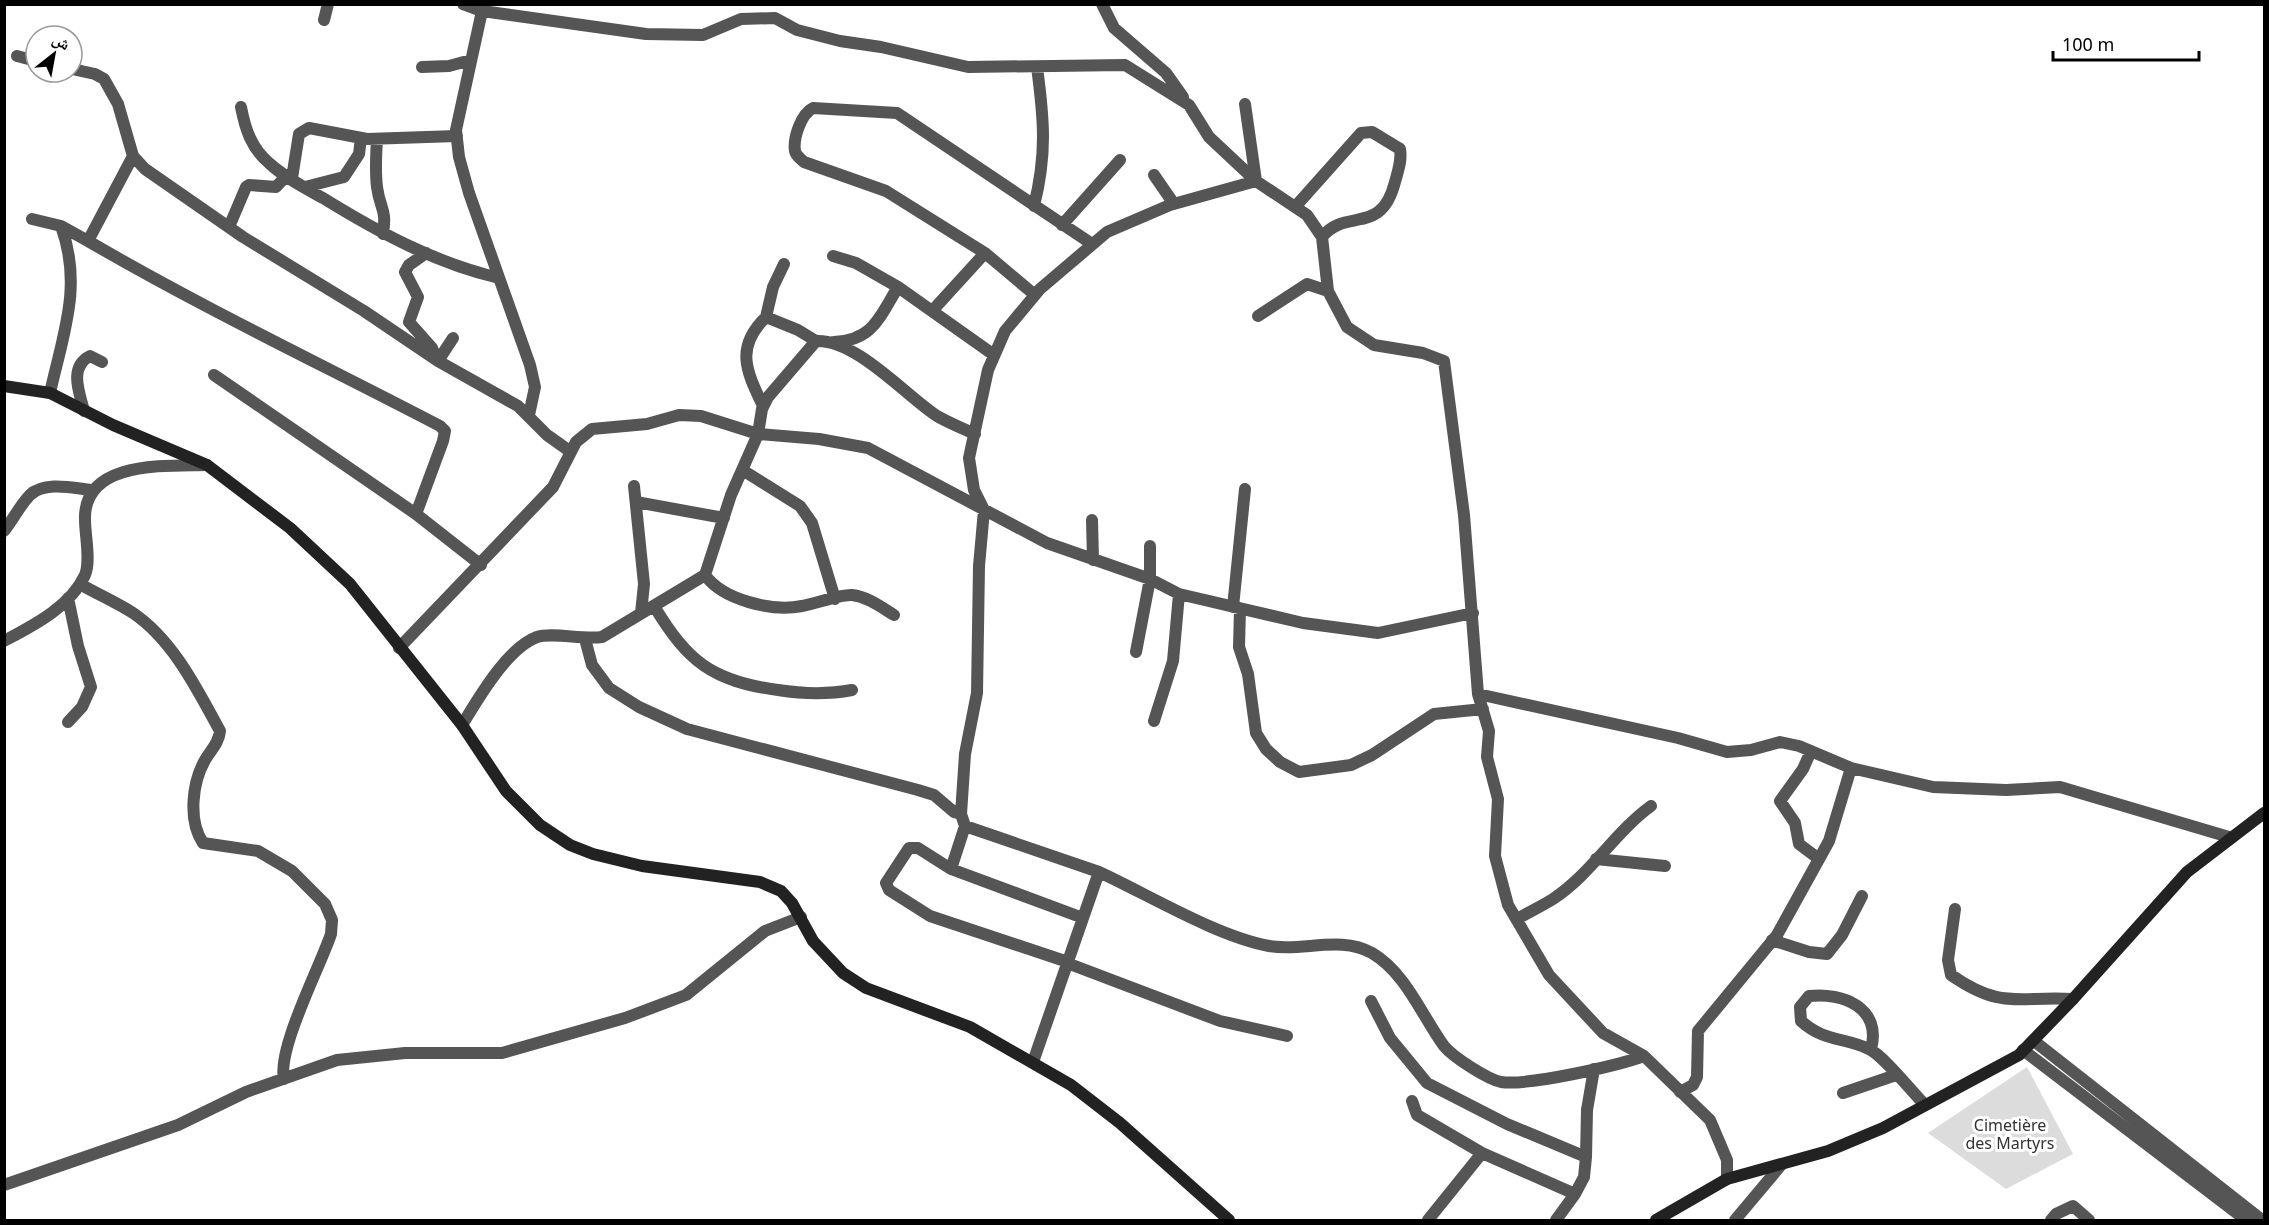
<svg xmlns="http://www.w3.org/2000/svg" width="2269" height="1225" font-family="'Noto Sans','Noto Naskh Arabic',sans-serif">
  <rect width="100%" height="100%" fill="#fff"/>
  <!-- green -->
  <path fill="#dcdcdc" d="M2027,1067L2073,1154L2006,1189L1928,1133Z"/>
  <g fill="none" stroke-linecap="round" stroke-linejoin="round">
    <!-- minor -->
    <path stroke="#555" stroke-width="12" d="M463,4L482,11L646,34L703,35L741,19L775,18L797,30L840,41L881,47L968,67L1125,65L1189,105L1209,137L1256,181L1307,215L1322,237L1328,291L1347,327L1374,345L1423,353L1444,361L1464,515L1478,694L1489,731L1487,757L1498,799L1495,856L1508,905L1549,975L1603,1033L1644,1056L1710,1120L1727,1160V1179
      M1102,4L1114,28L1166,73L1183,97
      M482,11L456,130L459,157L469,193L530,365L535,387L529,415
      M324,20L328,4
      M17,56L36,61
      M422,67L449,66L471,60
      M72,69L95,74L104,79L118,104L133,156L145,169L243,237L364,311L438,361L518,406L547,435L571,452
      M241,107C245,128 251,148 269,163C284,177 305,188 323,198C378,232 435,263 499,278
      M377,139C376,155 375,171 377,187C380,210 387,208 383,234
      M133,156L88,241C203,308 323,365 440,426L445,431L443,441L416,514
      M1154,175L1174,204
      M292,178L299,134L309,128L367,139L457,136
      M305,187L344,177L359,154L361,138
      M1034,206C1047,154 1044,120 1037,67
      M1295,207L1361,133L1372,132L1400,149C1402,160 1398,171 1395,182C1381,237 1346,207 1322,237
      M32,219L61,226C83,286 63,334 50,393
      M1062,225L1120,160
      M61,226L88,241
      M229,227L246,187L249,185L276,187L287,175
      M426,253L409,265L405,272L418,297L409,322L432,348L437,360
      M833,256L856,263L898,287
      M1035,295L985,253L886,191L804,162C800,158 796,156 795,151C793,138 801,114 813,108L897,113L1092,244
      M933,310L985,253
      M1258,316L1307,284L1328,291
      M766,317L773,287L784,264
      M834,342C873,340 879,318 898,287L994,355
      M438,361L453,338
      M214,375L416,514L481,565
      M763,406C747,372 734,348 766,317L798,330L816,341
      M84,411C80,394 68,367 90,356L102,362
      M744,471L800,506L812,523L835,599
      M634,486L644,584L641,613
      M636,502L724,518
      M1092,520L1093,560
      M4,531C13,520 20,505 30,495C44,481 73,488 91,490
      M705,575C723,600 772,612 802,606C815,604 840,594 852,595C868,597 881,607 894,615
      M80,584C97,594 116,602 133,613C173,640 197,689 220,731C219,743 211,750 205,760C192,783 188,821 203,843L258,851L292,871L325,904L332,920L331,934C320,967 277,1049 284,1079
      M654,606C688,662 712,681 778,690C804,694 826,695 852,690
      M1233,607L1245,489
      M1240,609L1239,647L1248,674L1256,733L1266,749L1280,762L1299,772L1351,765L1372,755L1434,714L1483,709
      M585,639L592,665L609,688L639,707L687,729L918,790L934,795L954,812L961,814
      M4,641C34,625 70,607 85,575C91,561 85,535 85,520C83,460 165,466 207,465
      M399,648L553,487L576,442L592,429L647,424L679,415L701,416L758,434L819,439L868,448L1047,543L1150,579L1179,594L1303,623L1378,633L1473,613
      M1136,652L1150,579V546
      M1478,694L1678,738L1727,752L1751,750L1780,742L1799,746L1851,768L1933,787L2006,790L2060,787L2229,837
      M1154,721L1173,661L1179,594
      M68,722L82,707L91,687L78,646L68,598
      M462,725C478,699 507,648 537,637C553,632 583,640 602,637L705,575L731,495L758,434L762,409L768,397L816,341C856,339 905,395 937,416C949,423 962,428 975,434
      M1811,751L1803,769L1780,801L1795,823L1799,844L1819,859
      M965,826L961,814L965,754L977,693L979,566L984,510L974,490L969,458L988,370L1005,331L1040,289L1107,232L1170,205L1256,181L1245,104
      M1596,859L1665,866
      M951,869L1083,918
      M1099,872C1149,895 1216,936 1269,946C1302,952 1341,935 1372,953C1406,973 1422,1016 1444,1046C1453,1057 1487,1079 1501,1082C1528,1086 1616,1066 1644,1056
      M1955,909L1948,960L1951,975C2002,1010 2016,996 2073,999
      M1517,919C1529,912 1542,906 1553,899C1591,874 1615,832 1651,806
      M1772,940L1809,952L1827,954L1842,935L1862,896
      M1067,963L1220,1021L1287,1036
      M1371,1001L1390,1038L1427,1083L1507,1124L1586,1157L1584,1177L1575,1194L1482,1153L1417,1115L1412,1101
      M2034,1041L2262,1220
      M1871,1049C1882,1008 1843,992 1809,996L1800,1007L1801,1021C1824,1042 1844,1037 1869,1049C1884,1056 1912,1092 1925,1105
      M2023,1050L2246,1220
      M1033,1062L1099,872L965,826L951,869L918,848H909L886,883L889,890L930,916L1068,962
      M1680,1092L1693,1085L1697,1077L1698,1031L1777,935L1829,841L1851,768
      M1843,1093L1896,1075
      M1586,1157L1587,1110L1594,1069
      M4,1185L178,1125L246,1092L337,1060L405,1053H502L625,1018L686,995L765,931L801,917
      M1428,1220L1482,1153
      M1556,1220L1575,1194
      M1735,1220L1782,1164
      M2051,1220L2056,1214L2073,1206L2089,1220"/>
    <!-- secondary -->
    <path stroke="#222" stroke-width="12" d="M4,386L50,393L113,425L207,465L290,528L350,584L462,725L506,791L540,825L570,845L593,854L642,866L760,882L781,891L792,903L813,941L843,973L866,988L970,1027L1071,1085L1120,1123L1229,1220
      M1656,1220L1727,1179L1828,1151L1883,1128L2019,1055L2073,999L2187,872L2264,813"/>
  </g>
  <g text-anchor="middle" stroke-width="6" stroke-linejoin="round" paint-order="stroke">
    <!-- park labels -->
    <g font-size="16" fill="#333" stroke="#fff">
      <text x="2010" y="1131">Cimetière<tspan x="2010" dy="18">des Martyrs</tspan></text>
    </g>
  </g>
  <!-- border -->
  <rect width="2269" height="1225" fill="none" stroke="#000000" stroke-width="12"/>
  <!-- north arrow -->
  <g transform="translate(54 54) rotate(31)"><circle r="28" fill="#ffffff" stroke="#999999" stroke-width="1.5"/>
  <path d="M0-4.5L10 22L0 15L-10 22Z" fill="#000000"/>
  <text y="-9" font-size="16" font-weight="bold" text-anchor="middle" fill="#000000">ش</text>
  </g>
  <!-- scale -->
  <path d="M2053 51v9h146v-9" fill="none" stroke="#000000" stroke-width="3"/>
  <text x="2062" y="51" font-size="18" fill="#000000" stroke="#ffffff" stroke-width="4.5" paint-order="stroke">100 m</text>
</svg>
